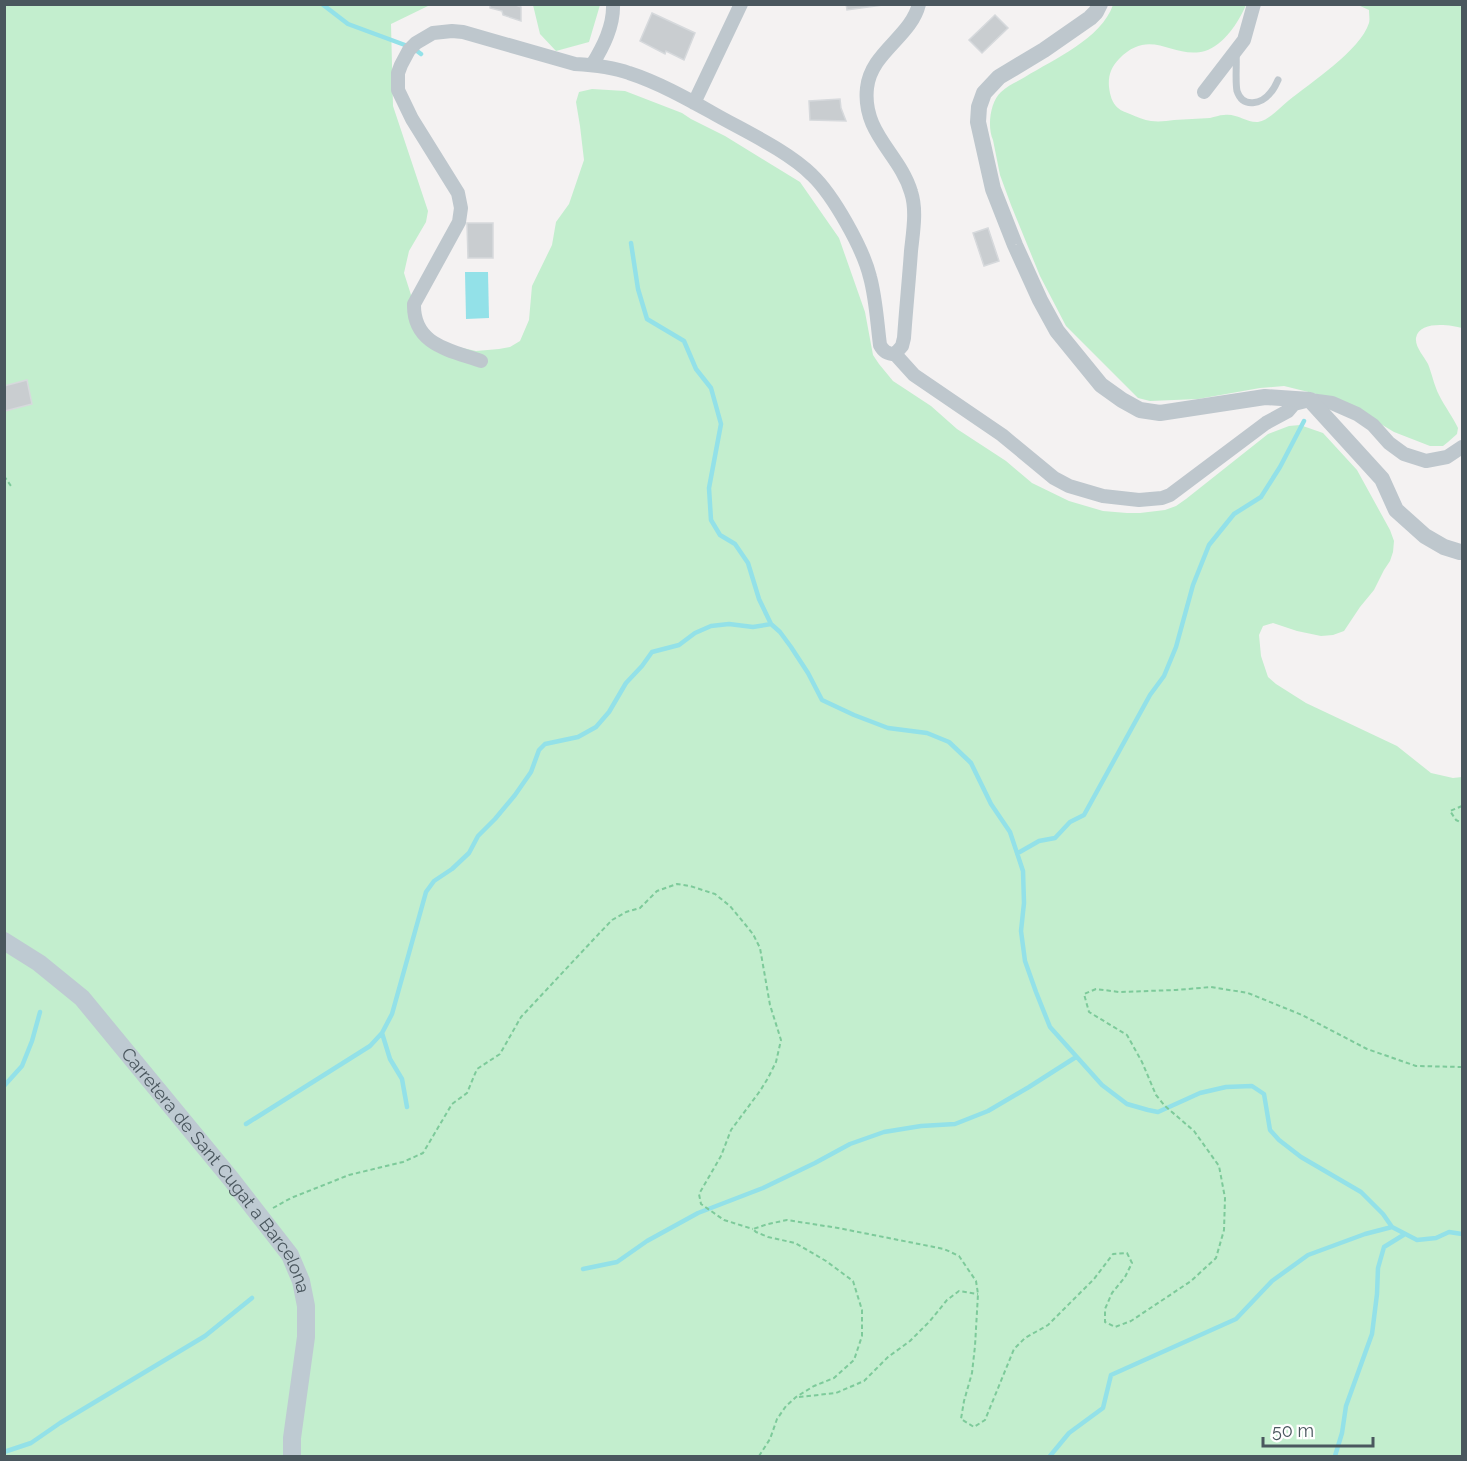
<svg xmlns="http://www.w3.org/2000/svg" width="1467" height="1461" font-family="Raleway,sans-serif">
  <rect width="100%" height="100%" fill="#f4f2f2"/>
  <!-- green -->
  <path fill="#c3eece" d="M5,5H436L428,6L391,24L393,106L428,211L426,222L409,251L404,273L419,320L434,337L454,346L476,351L499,349L510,347L520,341L529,320L532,286L552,245L556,222L569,204L584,160L580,126L576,102L579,92L592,89L625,91L682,113L691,119L725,136L800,182L839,238L865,312L873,355L879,364L893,381L931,406L957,429L1006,461L1032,483L1069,501L1103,511L1127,513H1140L1165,510L1176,506L1186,499L1268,434L1289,426L1300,425L1323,433L1357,470L1390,530L1394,541L1393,552L1390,561L1384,570L1374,590L1360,607L1344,631L1333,635L1321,636L1297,631L1273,623L1263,626L1259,635L1261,656L1268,677L1276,684L1306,703L1397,746L1431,773L1453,778L1462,777V1456H5Z
    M533,5H600L589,42L556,51L540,34Z
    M1113,5H1246C1238,23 1224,45 1205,51C1173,60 1151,26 1119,59C1111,67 1108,76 1109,87C1110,95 1112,103 1118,108C1121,111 1126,112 1130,114C1137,117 1144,120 1151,121C1159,122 1167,121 1174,120C1186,119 1198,119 1210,118C1215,117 1219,115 1224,115C1237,113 1247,123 1258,122C1270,120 1279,108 1288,101C1310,83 1360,51 1369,23C1370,20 1369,14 1369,10L1358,5H1462V328C1451,325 1419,320 1416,338C1415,347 1424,356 1428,364C1432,374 1434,385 1439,395C1445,407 1453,417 1458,428L1457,434L1448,442L1443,446H1430L1394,432L1341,400L1284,386L1260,388L1198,399L1150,401L1138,398L1066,326L1040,276L1011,205L1000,175L993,140C987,127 990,102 1001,92C1008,85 1017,82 1025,77C1054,59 1101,39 1113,5Z"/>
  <!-- water -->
  <path fill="#93e1e8" d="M465,272H488L489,318L466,319Z"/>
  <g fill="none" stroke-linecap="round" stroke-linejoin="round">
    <!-- stream -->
    <path stroke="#93e1e8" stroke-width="4.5" d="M322,4L348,24L413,48L421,54
      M631,243L638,289L647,319L684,341L696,369L711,388L721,424L709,488L711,520L720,535L735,544L748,563L759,599L771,624L780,632L791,647L808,673L822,700L854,715L888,728L927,733L949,742L971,763L991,804L1010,832L1023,871L1024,903L1021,931L1025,961L1036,992L1050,1027L1102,1085L1127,1104L1148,1110L1158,1112L1200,1093L1226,1087L1252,1086L1264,1094L1270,1130L1279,1140L1301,1157L1361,1192L1383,1214L1392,1227
      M1018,853L1039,841L1055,838L1070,822L1084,815L1150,695L1164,676L1176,647L1193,585L1209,545L1234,514L1261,497L1280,467L1304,421
      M4,1086L22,1066L32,1041L40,1012
      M407,1107L402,1079L390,1059L382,1033L392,1014L426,892L434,881L452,869L469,853L478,836L495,819L515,795L531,772L539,750L545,744L578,737L596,727L609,712L626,683L642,666L652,652L679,645L695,633L711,626L729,624L753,627L771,624
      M246,1124L370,1046L382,1033
      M583,1269L617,1262L647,1241L698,1213L763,1188L815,1163L850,1144L884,1132L921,1126L955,1124L988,1111L1029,1087L1076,1057
      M4,1452L31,1443L60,1423L205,1336L252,1298
      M1050,1456L1069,1433L1103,1408L1111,1375L1236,1319L1272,1281L1308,1255L1365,1234L1392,1227L1417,1240L1436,1238L1449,1232L1462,1234
      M1335,1456L1342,1433L1346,1406L1372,1334L1377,1294L1378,1268L1384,1247L1405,1234"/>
  </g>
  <!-- building -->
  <path fill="#c9cdd0" stroke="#d6d9dc" stroke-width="1.5" d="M490,4H513L521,7V21L503,15L502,11L490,8Z
    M846,4H890L847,10Z
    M652,13L695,33L684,60L666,51L665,54L640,41Z
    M995,15L1008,28L982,53L969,40Z
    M840,99L841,108L846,121L810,120L809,101Z
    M467,223H493V258H468Z
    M988,228L999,261L984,266L973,233Z
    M27,380L32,404L5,411L4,386Z"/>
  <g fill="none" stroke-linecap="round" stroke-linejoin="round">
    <!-- path -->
    <path stroke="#7dca9a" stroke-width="2" stroke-dasharray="4.5 3" stroke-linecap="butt" d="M4,476L11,486
      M1462,806L1450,811L1456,820L1462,823
      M273,1208L291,1198L349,1175L403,1162L423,1153L452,1104L467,1093L477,1069L500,1054L521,1017L593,940L612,920L626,912L640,908L657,891L677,884L690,886L715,894L730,906L753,934L760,948L770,1005L781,1040L776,1062L768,1078L760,1091L731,1130L721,1156L699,1194L701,1204L724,1220L753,1229
      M799,1397L836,1393L864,1381L888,1357L910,1341L930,1321L947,1300L959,1291L978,1294
      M759,1456L770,1439L777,1419L786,1406L796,1397L814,1386L834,1378L854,1360L862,1336V1310L853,1281L826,1261L795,1243L768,1237L756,1232L753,1229L768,1224L787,1220L838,1228L944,1249L959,1256L976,1281L978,1294L975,1346L972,1373L964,1401L961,1419L974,1427L985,1420L1014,1349L1025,1338L1048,1325L1094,1279L1113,1254L1127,1253L1132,1263L1125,1277L1112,1293L1105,1309V1322L1115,1327L1131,1321L1191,1281L1216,1258L1224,1230L1225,1198L1219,1166L1194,1131L1165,1106L1156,1095L1142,1062L1127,1035L1089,1012L1084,994L1096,989L1119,992L1176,990L1211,987L1248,993L1302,1015L1367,1049L1416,1066L1462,1067"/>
    <!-- service -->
    <path stroke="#bec7cd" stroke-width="7" d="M1236,52C1237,64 1235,81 1237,91C1243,109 1262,104 1271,92C1274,89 1276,84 1278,80"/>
    <!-- minor -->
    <path stroke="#bec7cd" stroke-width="14" d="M592,65C603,47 614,26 613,4
      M1204,92L1244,40L1254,4
      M694,103L741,4
      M895,354L902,346L904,338C906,309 909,280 911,251C913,232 917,210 911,192C900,154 862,133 867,88C871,52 911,37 919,4
      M481,361C450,350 413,345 414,304L459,222L461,208L458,193L412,119L398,90V73L401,65L409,50L416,43L433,33L452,31L463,32L575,64C593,65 612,67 629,73C657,82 686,98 711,112C742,130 787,150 812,175C833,195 863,248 870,277C876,299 877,322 880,345C883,351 887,354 895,354L914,375L1002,435L1054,478L1069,486L1103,496L1139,500L1162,498L1170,495L1266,423L1288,411L1294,404L1310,400L1332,403L1357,414L1373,425L1389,443L1404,454L1426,461L1447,457L1462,447"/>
    <!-- tertiary -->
    <path stroke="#bec7cd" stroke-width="16" d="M1100,4L1096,12L1090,18L1044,50L999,77L984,93L979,107L978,122L993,189L1015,245L1040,300L1057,331L1101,385L1122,400L1140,410L1160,413L1265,397L1310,400L1382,479L1396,510L1425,536L1444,547L1460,552H1462"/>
    <!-- secondary -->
    <path stroke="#becad2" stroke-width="18" id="s1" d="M4,941L39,963L82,998L231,1179L290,1255L301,1281L306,1306V1337L292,1438V1456"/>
  </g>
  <g text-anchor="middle" stroke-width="6" stroke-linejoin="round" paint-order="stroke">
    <!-- street labels -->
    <g font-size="18" fill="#4a575e" stroke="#fff">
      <text dy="6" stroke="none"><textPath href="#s1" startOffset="316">Carretera de Sant Cugat a Barcelona</textPath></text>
    </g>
  </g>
  <!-- border -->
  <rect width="1467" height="1461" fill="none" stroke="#4a575e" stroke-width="12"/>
  <!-- scale -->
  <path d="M1263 1437v9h110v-9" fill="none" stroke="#4a575e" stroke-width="3"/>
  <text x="1272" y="1437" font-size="18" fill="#4a575e" stroke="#ffffff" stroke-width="4.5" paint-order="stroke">50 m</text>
</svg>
